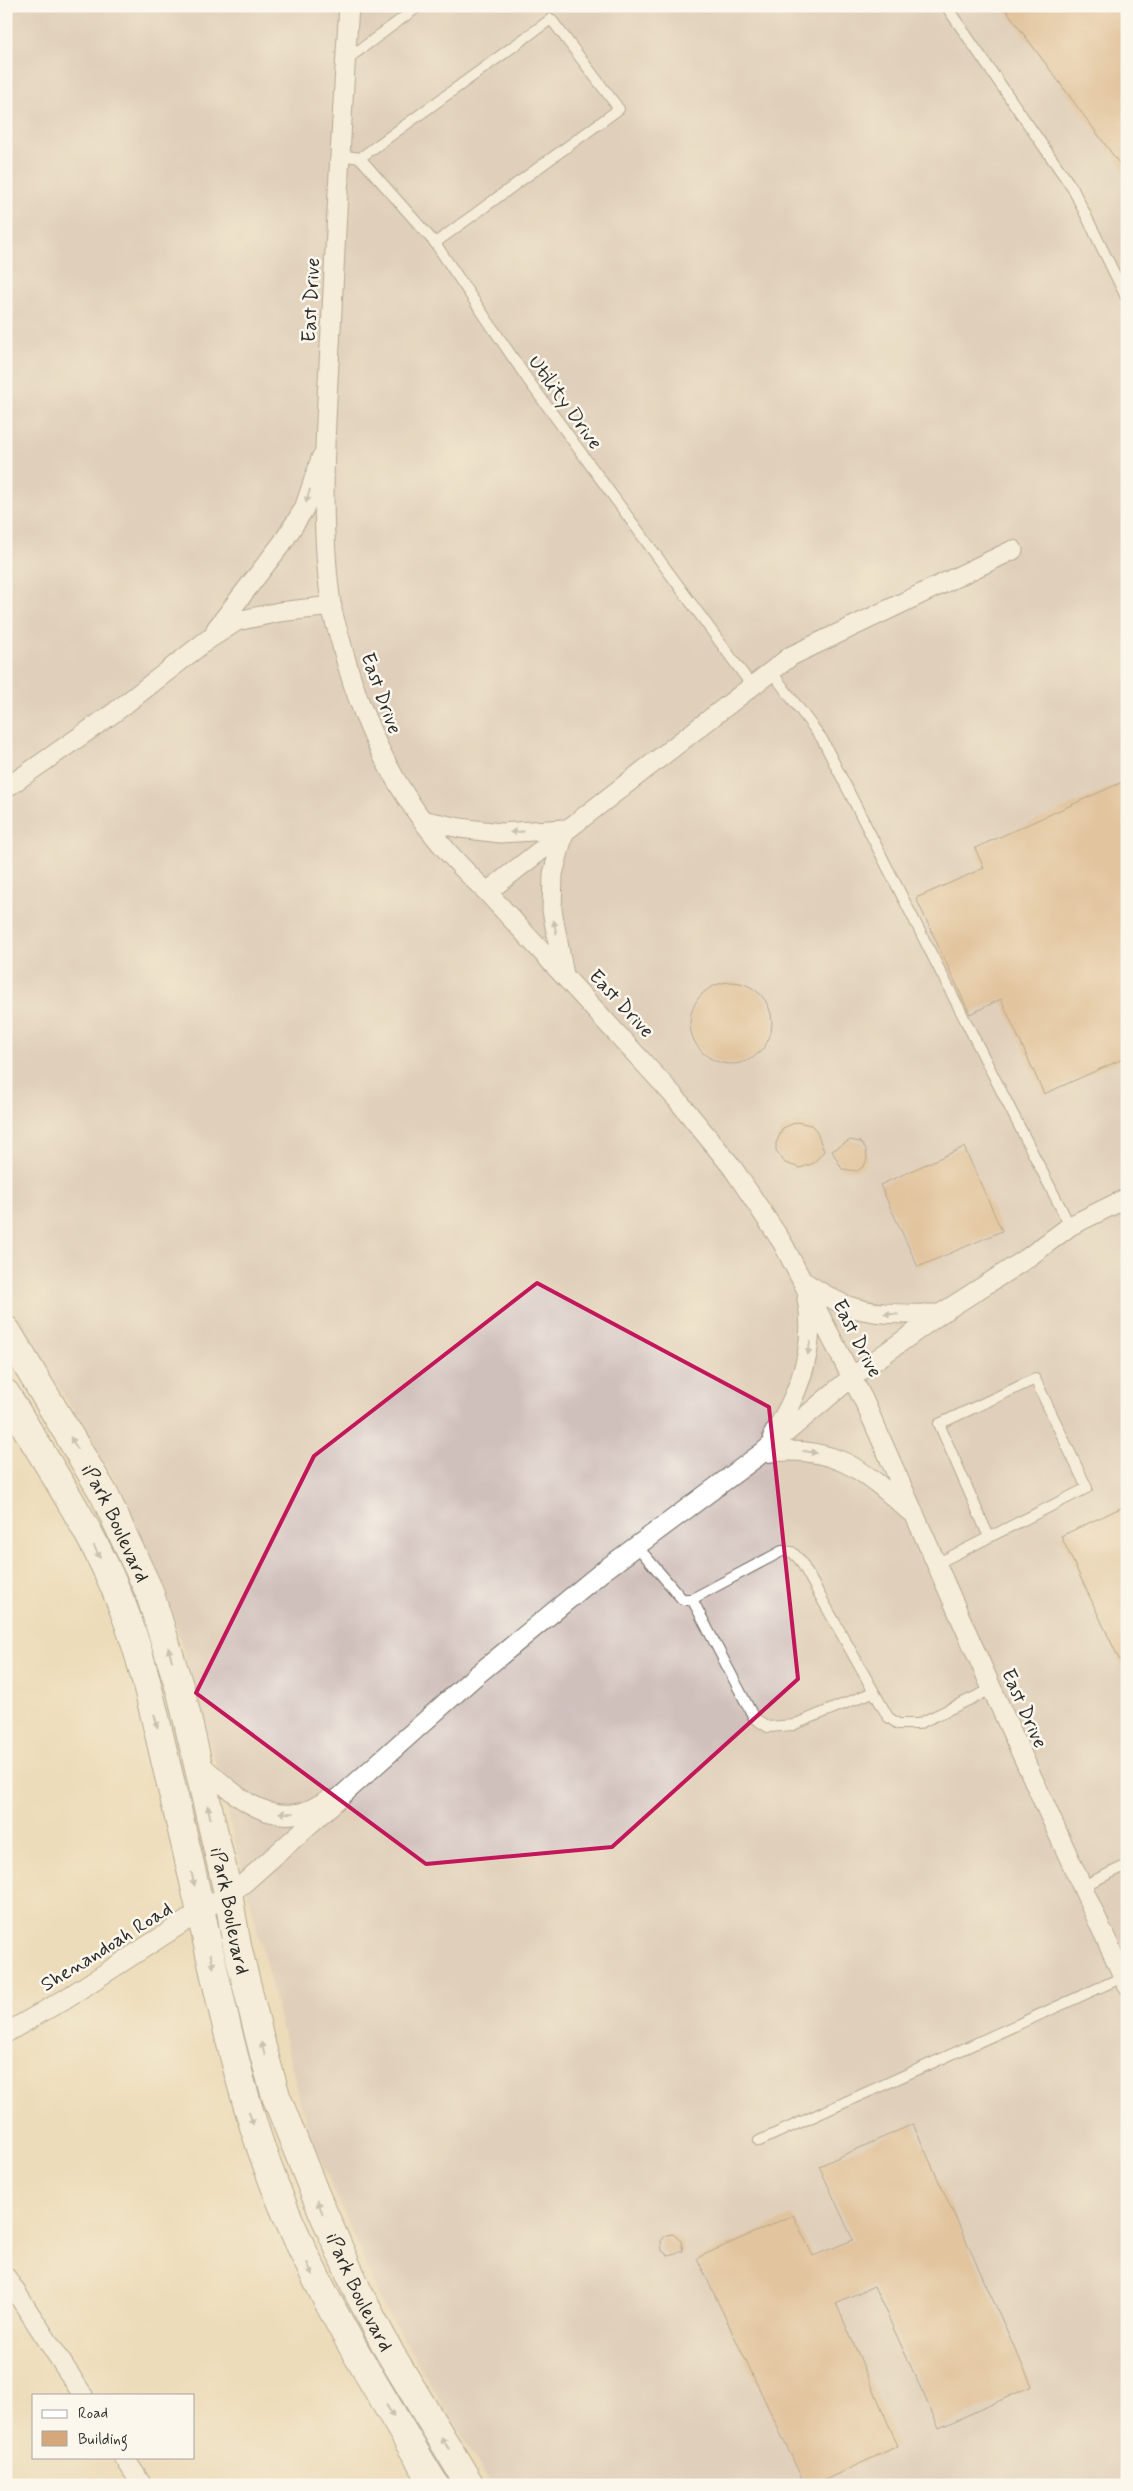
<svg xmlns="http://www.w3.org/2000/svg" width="1133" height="2491" font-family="Mynerve,sans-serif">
  <rect width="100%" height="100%" fill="#fbf7ec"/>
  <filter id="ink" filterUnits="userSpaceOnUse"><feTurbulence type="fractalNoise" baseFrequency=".02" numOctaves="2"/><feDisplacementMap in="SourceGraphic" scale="10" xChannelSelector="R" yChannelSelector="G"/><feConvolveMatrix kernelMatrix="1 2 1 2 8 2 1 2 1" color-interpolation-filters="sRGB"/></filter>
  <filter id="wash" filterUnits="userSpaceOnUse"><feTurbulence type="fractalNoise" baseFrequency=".0096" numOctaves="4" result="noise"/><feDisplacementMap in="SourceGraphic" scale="20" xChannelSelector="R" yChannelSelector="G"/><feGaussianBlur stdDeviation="1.12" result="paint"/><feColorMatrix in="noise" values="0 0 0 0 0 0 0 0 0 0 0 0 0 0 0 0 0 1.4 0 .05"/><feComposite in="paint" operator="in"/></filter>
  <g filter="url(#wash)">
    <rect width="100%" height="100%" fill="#eddcb9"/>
    <!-- industrial -->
    <path fill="#d0c0bc" d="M6,6H1127V2485H491L383,2305L307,2128L211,1746L164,1585L116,1483L6,1299Z"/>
    <g id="blocks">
      <!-- building -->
      <path fill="#d5a77d" d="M1003,6H1127V174Z
        M1127,780V1057L1044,1094L1001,999L970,1014L916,898L984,868L975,848Z
        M690 1023a41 41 0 1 1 82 0a41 41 0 1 1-82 0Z
        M797,1122L811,1125L816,1130L824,1151L814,1163L800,1168L785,1163L776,1150V1143L783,1128Z
        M850,1140L860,1142L866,1149L867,1159L864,1166L857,1171L842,1169L832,1151Z
        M964,1147L1002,1231L918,1267L880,1185Z
        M1127,1505V1676L1061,1536Z
        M913,2124L1032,2386L939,2428L874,2286L836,2303L898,2446L814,2485H805L697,2258L793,2215L813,2256L853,2240L819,2166Z
        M673,2234L681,2241L683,2251L668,2255L662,2251L661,2241L666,2235Z"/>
    </g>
  </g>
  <g filter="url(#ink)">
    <use href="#blocks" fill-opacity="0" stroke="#6f695d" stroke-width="1"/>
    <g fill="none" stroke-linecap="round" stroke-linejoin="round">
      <defs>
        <path id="service" d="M946,6L1073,189L1127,299
          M346,60L419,6
          M340,155L360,158L435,243L528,380L752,686
          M360,158L551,19L619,109L435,243
          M771,671L822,739L1070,1226
          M636,1545L682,1599H692L782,1551L792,1552L800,1560L888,1717L898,1724H918L992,1689
          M936,1564L1087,1488L1035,1379L939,1424L989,1537
          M692,1599L754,1718L768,1727L793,1725L873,1692
          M1081,1887L1127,1865
          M759,2141L1123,1977"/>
        <path id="minor" d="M349,6C342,108 337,209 332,310C327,408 317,513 332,610C335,623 340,637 343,650C369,747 413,824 487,892L675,1097L732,1167L782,1242L864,1401L992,1689L1127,1985
          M216,629L283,542L304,509L321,458
          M6,788L115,712L206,641L237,621L279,612L332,606
          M422,820L460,828L500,833L565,829L553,874L552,910L564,975
          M487,892L791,656L1013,550
          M804,1282C818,1290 833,1301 848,1306C878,1316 909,1314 940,1314
          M773,1435C799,1394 817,1347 807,1299
          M762,1453C830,1443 861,1467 909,1511
          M197,1761C225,1786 258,1822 300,1813C310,1811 320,1804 328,1800
          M6,2033L65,1999L243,1884L472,1679L603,1571L762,1453L852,1377L940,1314L1026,1259L1070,1226L1127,1198
          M6,2277L83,2395
          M124,2457L142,2485"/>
        <g id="secondary">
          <path id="s1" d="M6,1330L104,1494L149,1591L181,1692L228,1893L237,1946L263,2051L276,2096L315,2194L358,2292L390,2353L470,2485"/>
          <path d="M6,1394C46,1463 95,1533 123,1608C143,1659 154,1714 167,1768C181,1826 195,1883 207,1941C223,2011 238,2081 261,2148C303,2271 368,2375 435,2485"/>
        </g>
      </defs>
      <!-- service casing -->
      <use href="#service" stroke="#6f695d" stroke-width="12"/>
      <!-- minor casing -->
      <use href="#minor" stroke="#6f695d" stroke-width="21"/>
      <!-- secondary casing -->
      <use href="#secondary" stroke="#6f695d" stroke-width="30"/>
      <!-- service -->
      <use href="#service" stroke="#fff" stroke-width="10"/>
      <!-- minor -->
      <use href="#minor" stroke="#fff" stroke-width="19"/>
      <!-- secondary -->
      <use href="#secondary" stroke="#fff" stroke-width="28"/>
    </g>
    <!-- one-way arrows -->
    <defs><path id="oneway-solid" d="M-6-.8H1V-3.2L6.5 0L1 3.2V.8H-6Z" transform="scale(1.25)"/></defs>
    <g fill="#a0a0a0">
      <use href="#oneway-solid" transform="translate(308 496) rotate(106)"/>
      <use href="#oneway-solid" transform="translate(517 832) rotate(177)"/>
      <use href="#oneway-solid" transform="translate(555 927) rotate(-101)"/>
      <use href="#oneway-solid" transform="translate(891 1314) rotate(-176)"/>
      <use href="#oneway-solid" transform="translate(809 1348) rotate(100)"/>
      <use href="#oneway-solid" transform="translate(74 1443) rotate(-121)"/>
      <use href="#oneway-solid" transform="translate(810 1452) rotate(9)"/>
      <use href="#oneway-solid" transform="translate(97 1552) rotate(64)"/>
      <use href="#oneway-solid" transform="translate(170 1654) rotate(-107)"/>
      <use href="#oneway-solid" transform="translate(156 1721) rotate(76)"/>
      <use href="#oneway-solid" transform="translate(209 1812) rotate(-103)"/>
      <use href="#oneway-solid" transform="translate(286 1813) rotate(-178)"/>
      <use href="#oneway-solid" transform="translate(193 1879) rotate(77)"/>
      <use href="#oneway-solid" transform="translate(212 1961) rotate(77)"/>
      <use href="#oneway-solid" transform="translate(263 2049) rotate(-105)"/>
      <use href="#oneway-solid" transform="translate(251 2118) rotate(72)"/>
      <use href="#oneway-solid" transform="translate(320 2207) rotate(-112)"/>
      <use href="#oneway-solid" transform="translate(310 2269) rotate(65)"/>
      <use href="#oneway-solid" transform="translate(390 2411) rotate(58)"/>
      <use href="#oneway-solid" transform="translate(445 2443) rotate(-122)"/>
    </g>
  </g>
  <!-- marked area -->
  <path d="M0 0H1133V2491H0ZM537,1283L769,1407L798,1679L612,1847L426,1864L196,1693L314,1456Z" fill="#eddcb9" fill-opacity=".55" fill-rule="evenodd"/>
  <path fill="none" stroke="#c2185b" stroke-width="4" stroke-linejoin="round" d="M537,1283L769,1407L798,1679L612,1847L426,1864L196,1693L314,1456Z"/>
  <g text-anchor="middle" stroke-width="5" stroke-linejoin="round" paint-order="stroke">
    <!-- street labels -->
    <g font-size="20" fill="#2b2b2b" stroke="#fbf7ec">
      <text transform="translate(310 300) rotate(-87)" y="7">East Drive</text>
      <text transform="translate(566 402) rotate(54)" y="7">Utility Drive</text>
      <text transform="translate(382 693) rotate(70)" y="7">East Drive</text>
      <text transform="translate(622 1003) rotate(47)" y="7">East Drive</text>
      <text transform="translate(858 1338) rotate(63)" y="7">East Drive</text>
      <text dy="7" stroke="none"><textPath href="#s1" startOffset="222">iPark Boulevard</textPath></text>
      <text transform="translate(1025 1708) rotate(66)" y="7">East Drive</text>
      <text dy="7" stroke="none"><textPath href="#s1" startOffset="628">iPark Boulevard</textPath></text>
      <text transform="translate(106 1946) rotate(-32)" y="7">Shenandoah Road</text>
      <text dy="7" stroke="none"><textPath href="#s1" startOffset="1032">iPark Boulevard</textPath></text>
    </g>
  </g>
  <!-- margin -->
  <rect width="1133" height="2491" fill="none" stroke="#fbf7ec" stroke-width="25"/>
  <!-- legend -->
  <rect x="32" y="2394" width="162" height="65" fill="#fbf7ec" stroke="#a8a59f"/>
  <rect x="42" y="2410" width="25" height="8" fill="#ffffff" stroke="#a8a59f"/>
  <text x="78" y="2418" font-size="15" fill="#2b2b2b">Road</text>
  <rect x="42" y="2431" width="25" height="15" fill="#d5a77d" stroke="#a8a59f"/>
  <text x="78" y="2444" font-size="15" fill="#2b2b2b">Building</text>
</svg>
